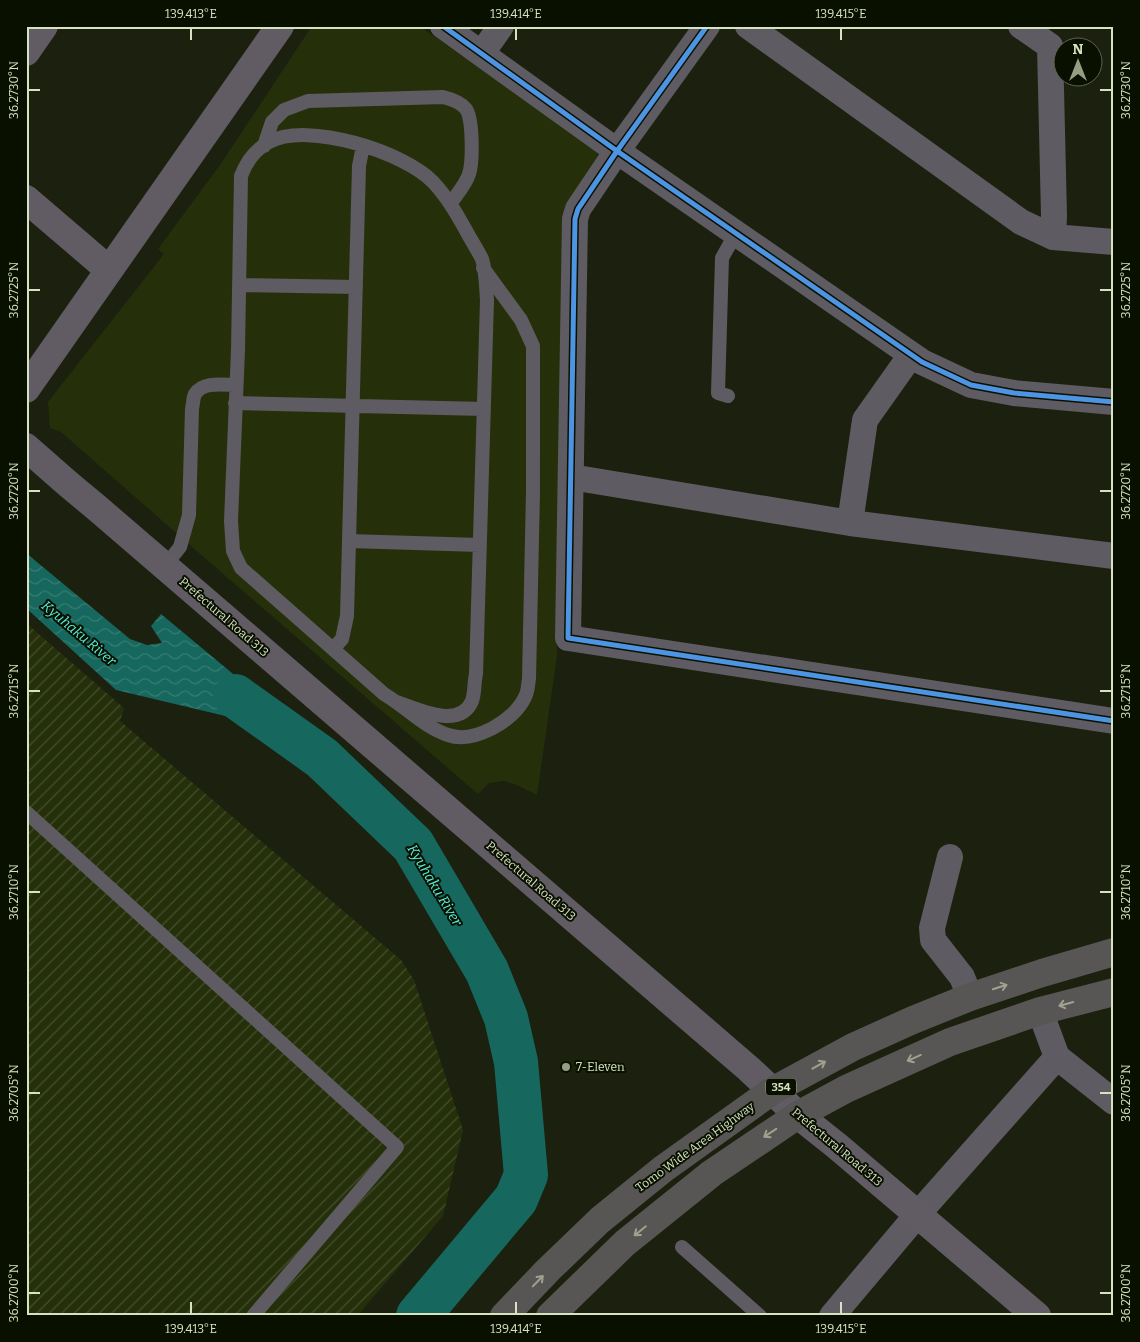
<svg xmlns="http://www.w3.org/2000/svg" width="1140" height="1342" font-family="Bitter,serif">
  <defs>
    <pattern id="industrial-furrows" width="10" height="10" patternUnits="userSpaceOnUse" patternTransform="scale(1.25)"><rect width="10" height="10" fill="#25300b"/><path d="M-1 1l2-2M0 10L10 0M9 11l2-2" fill="none" stroke="#444e2d"/></pattern>
    <pattern id="water-waves" width="16" height="10" patternUnits="userSpaceOnUse" patternTransform="scale(1.25)"><rect width="16" height="10" fill="#16675d"/><path d="M0 5q4-4 8 0t8 0" fill="none" stroke="#377c72"/></pattern>
  </defs>
  <rect width="100%" height="100%" fill="#1c200e"/>
  <!-- built -->
  <path fill="#25300b" d="M312,26H419L598,150V164L564,289L557,656L537,795L517,785L504,781L489,783L478,794L207,560L61,432L50,428L48,402L164,254L158,249L220,165Z"/>
  <!-- industrial -->
  <path fill="url(#industrial-furrows)" d="M26,623L124,708L120,721L401,960L414,980L463,1130L443,1216L357,1316H26Z"/>
  <!-- water -->
  <path fill="url(#water-waves)" d="M26,553L130,639L147,645L162,643L151,626L161,614L279,712L284,730L116,690L26,608Z"/>
  <g fill="none" stroke-linecap="round" stroke-linejoin="round">
    <!-- river -->
    <path stroke="#16675d" stroke-width="44" d="M235,696L322,758L413,845L487,971L506,1018L516,1062L526,1175L516,1199L418,1316"/>
    <!-- lane -->
    <path stroke="#5f5b62" stroke-width="14" d="M264,146L272,122L284,110L308,101L443,97C451,99 461,102 466,109C473,119 473,162 469,174C466,184 457,194 451,203
      M239,285L356,287
      M728,396L718,393L722,258L736,233
      M235,403L484,409
      M349,541L480,545
      M165,566L180,547L189,515L192,409C193,405 193,398 195,394C203,381 224,385 236,385
      M333,649L342,639L347,616L359,166L363,146
      M397,702C417,709 460,730 472,701C475,693 474,682 476,674L487,300C486,287 486,271 482,259C478,251 473,243 469,236C458,216 448,198 433,182C404,152 308,121 269,142C255,150 247,160 241,176L238,350L231,521L233,551L241,568L384,694C406,707 424,727 448,735C474,744 514,721 525,697C528,692 528,684 529,679L533,492V346L521,320L483,268
      M26,812L397,1147L253,1316
      M682,1247L760,1316"/>
    <!-- street -->
    <path stroke="#5f5b62" stroke-width="26" d="M443,26L617,151L922,362L971,385L1014,393L1114,402
      M707,26L617,151L578,209L575,219L568,638L1114,721
      M748,26L1021,222L1053,237L1114,242
      M1021,26L1050,46L1054,216L1053,237
      M482,53L501,26
      M571,477L850,523L1114,556
      M850,523L865,420L911,355
      M950,857L932,928L933,940L962,977L970,997
      M1040,1011L1057,1057L1114,1102
      M832,1316L917,1215L1057,1057"/>
    <!-- secondary -->
    <path stroke="#615c63" stroke-width="28" d="M26,52L44,26
      M26,199L109,270
      M26,389L280,26
      M26,447L67,483L97,508L749,1069L798,1115L837,1146L1037,1316"/>
    <!-- highway -->
    <path stroke="#585654" stroke-width="28" d="M504,1316L548,1270L600,1220L663,1169L772,1091L853,1047L913,1020L970,997L1042,973L1114,952
      M550,1316L625,1243L712,1173L798,1115L846,1089L950,1042L1040,1011L1114,992"/>
    <defs>
      <path id="cycleway" d="M443,26L617,151L922,362L971,385L1014,393L1114,402
        M707,26L617,151L578,209L575,219L568,638L1114,721"/>
    </defs>
    <!-- cycleway casing -->
    <use href="#cycleway" stroke="#091000" stroke-width="8"/>
    <!-- cycleway -->
    <use href="#cycleway" stroke="#4d94e3" stroke-width="5"/>
  </g>
  <!-- one-way arrows -->
  <defs><path id="oneway-shaft" d="M-6 0H5M1.5-3L5.5 0L1.5 3" fill="none" stroke-width="1.6" stroke-linecap="round" stroke-linejoin="round" transform="scale(1.25)"/></defs>
  <g stroke="#9da38f">
    <use href="#oneway-shaft" transform="translate(1000 987) rotate(-18)"/>
    <use href="#oneway-shaft" transform="translate(1066 1004) rotate(164)"/>
    <use href="#oneway-shaft" transform="translate(914 1058) rotate(156)"/>
    <use href="#oneway-shaft" transform="translate(819 1065) rotate(-29)"/>
    <use href="#oneway-shaft" transform="translate(770 1133) rotate(147)"/>
    <use href="#oneway-shaft" transform="translate(640 1231) rotate(141)"/>
    <use href="#oneway-shaft" transform="translate(538 1281) rotate(-46)"/>
  </g>
  <!-- ticks -->
  <path fill="none" stroke="#d6e2c0" stroke-width="2" d="M191,28V40M516,28V40M841,28V40M28,90H40M1100,90H1112M28,290H40M1100,290H1112M28,491H40M1100,491H1112M28,691H40M1100,691H1112M28,892H40M1100,892H1112M28,1093H40M1100,1093H1112M28,1293H40M1100,1293H1112M191,1302V1314M516,1302V1314M841,1302V1314"/>
  <!-- markers -->
  <circle fill="#959e82" stroke="#091000" stroke-width="2" cx="566" cy="1067" r="5"/>
  <g text-anchor="middle" stroke-width="4" stroke-linejoin="round" paint-order="stroke">
    <!-- shield labels -->
    <rect fill="#091000" stroke="#98a386" stroke-width="1" x="766" y="1078.5" width="30" height="17" rx="4"/>
    <g font-size="11" font-weight="bold" fill="#d6e2c0">
      <text x="781" y="1091">354</text>
    </g>
    <!-- street labels -->
    <g font-size="12" fill="#d6e2c0" stroke="#091000">
      <text transform="translate(224 617) rotate(41)" y="4">Prefectural Road 313</text>
      <text transform="translate(531 881) rotate(41)" y="4">Prefectural Road 313</text>
      <text transform="translate(695 1147) rotate(-36)" y="4">Tomo Wide Area Highway</text>
      <text transform="translate(837 1147) rotate(40)" y="4">Prefectural Road 313</text>
    </g>
    <!-- poi labels -->
    <g font-size="12" fill="#d6e2c0" stroke="#091000" text-anchor="start">
      <text x="576" y="1071">7-Eleven</text>
    </g>
    <!-- water labels -->
    <g font-size="14" font-style="italic" fill="#56f0dd" stroke="#091000">
      <text transform="translate(79 633) rotate(40)" y="5">Kyuhaku River</text>
      <text transform="translate(435 885) rotate(59)" y="5">Kyuhaku River</text>
    </g>
  </g>
  <!-- border -->
  <rect width="1140" height="1342" fill="none" stroke="#091000" stroke-width="55"/>
  <!-- north arrow -->
  <g transform="translate(1078 62)"><circle r="24" fill="#091000" stroke="#5b644d"/>
  <path d="M0-4L9 19L0 12L-9 19Z" fill="#959e82"/>
  <text y="-8" font-size="14" font-weight="bold" text-anchor="middle" fill="#d6e2c0">N</text>
  </g>
  <rect x="28" y="28" width="1084" height="1286" fill="none" stroke="#d6e2c0" stroke-width="2"/>
  <g font-size="12" text-anchor="middle" fill="#d6e2c0">
    <text x="191" y="18">139.413°E</text>
    <text x="516" y="18">139.414°E</text>
    <text x="841" y="18">139.415°E</text>
    <text transform="translate(14 90) rotate(-90)" y="4">36.2730°N</text>
    <text transform="translate(1126 90) rotate(-90)" y="4">36.2730°N</text>
    <text transform="translate(14 290) rotate(-90)" y="4">36.2725°N</text>
    <text transform="translate(1126 290) rotate(-90)" y="4">36.2725°N</text>
    <text transform="translate(14 491) rotate(-90)" y="4">36.2720°N</text>
    <text transform="translate(1126 491) rotate(-90)" y="4">36.2720°N</text>
    <text transform="translate(14 691) rotate(-90)" y="4">36.2715°N</text>
    <text transform="translate(1126 691) rotate(-90)" y="4">36.2715°N</text>
    <text transform="translate(14 892) rotate(-90)" y="4">36.2710°N</text>
    <text transform="translate(1126 892) rotate(-90)" y="4">36.2710°N</text>
    <text transform="translate(14 1093) rotate(-90)" y="4">36.2705°N</text>
    <text transform="translate(1126 1093) rotate(-90)" y="4">36.2705°N</text>
    <text transform="translate(14 1293) rotate(-90)" y="4">36.2700°N</text>
    <text transform="translate(1126 1293) rotate(-90)" y="4">36.2700°N</text>
    <text x="191" y="1333">139.413°E</text>
    <text x="516" y="1333">139.414°E</text>
    <text x="841" y="1333">139.415°E</text>
  </g>
</svg>
